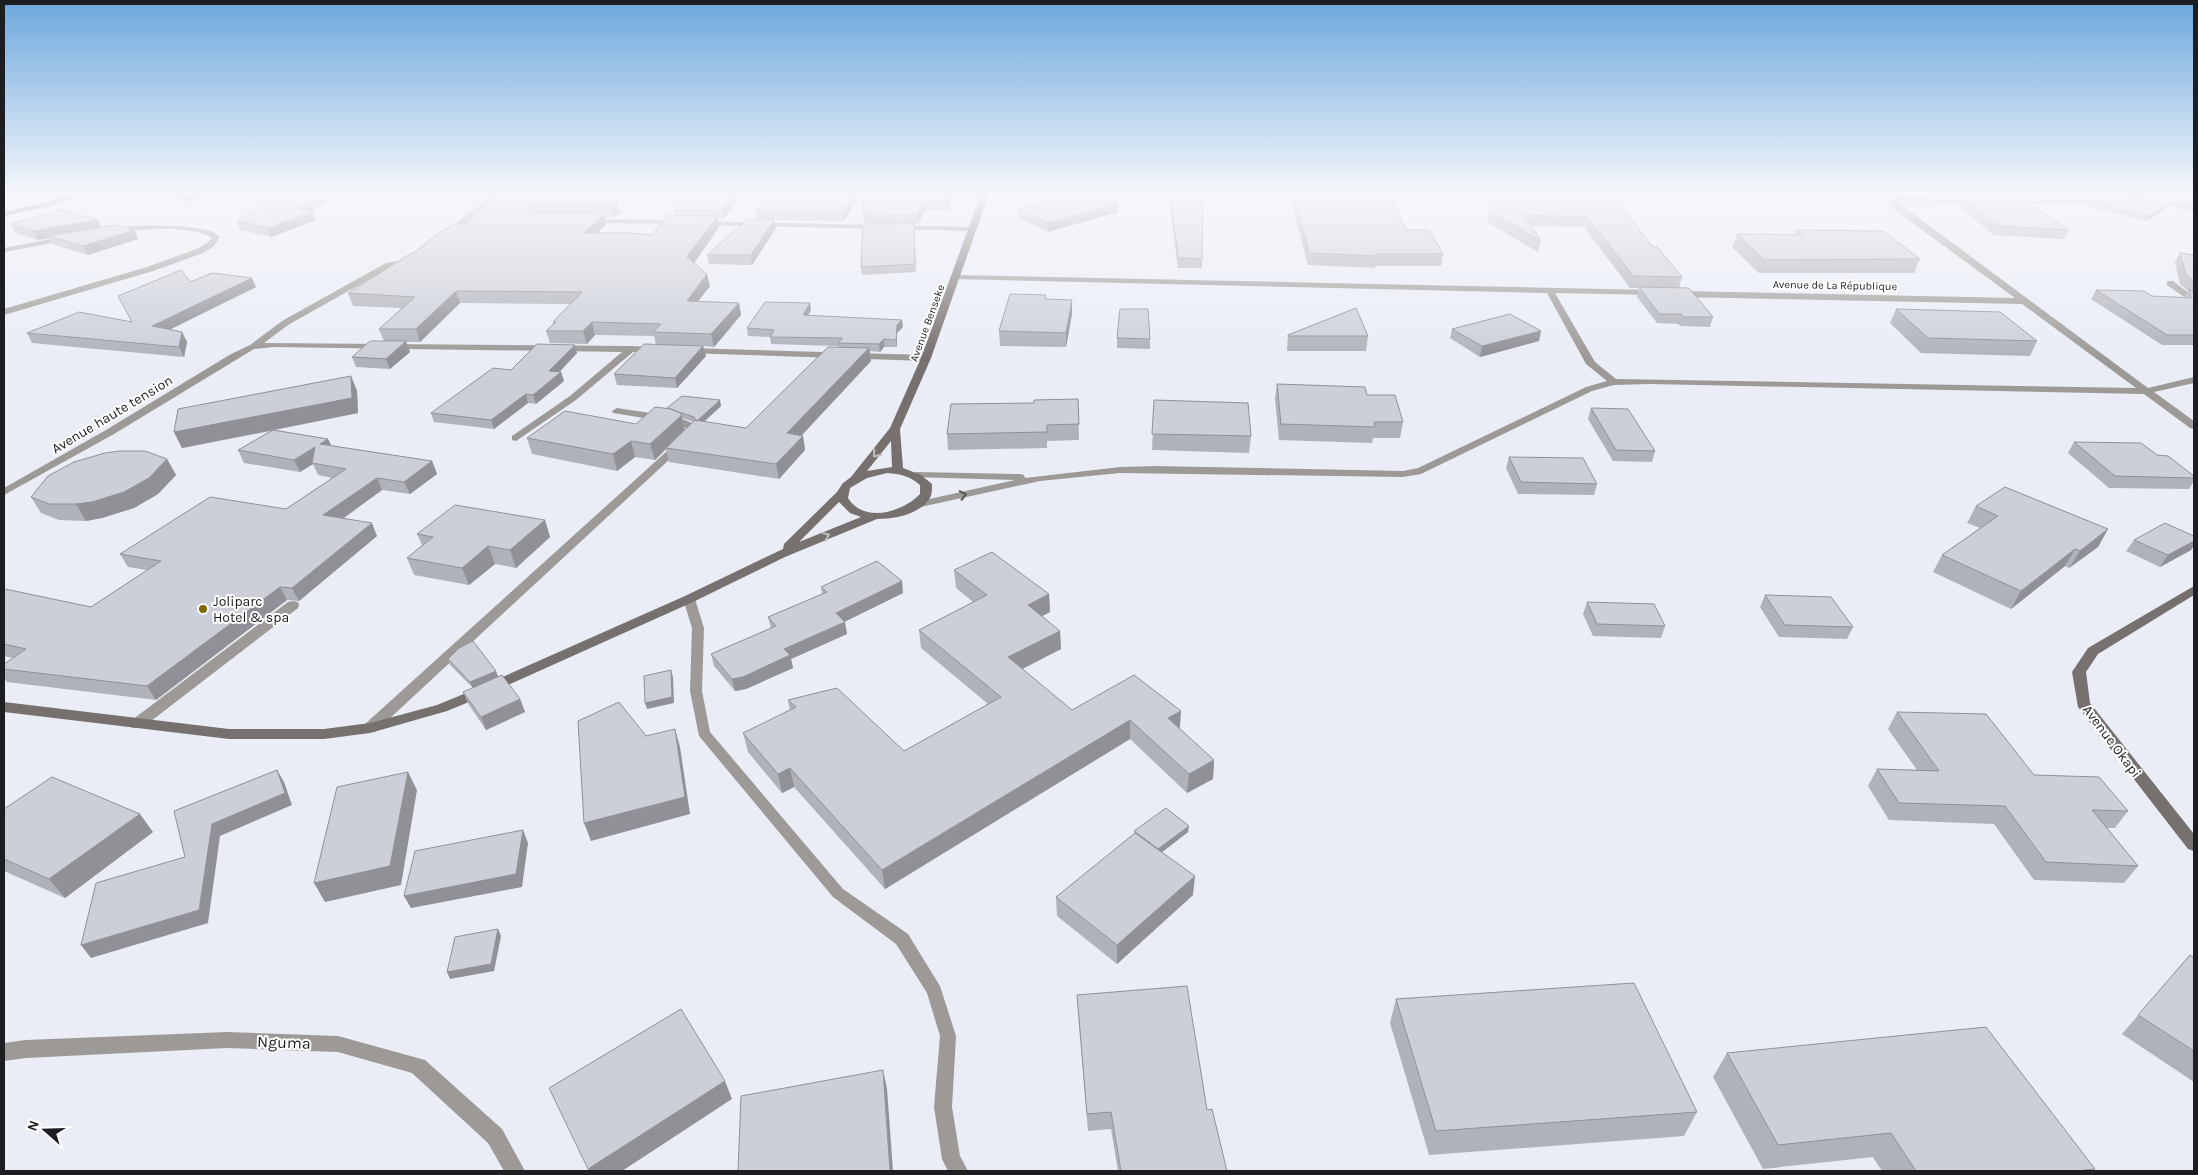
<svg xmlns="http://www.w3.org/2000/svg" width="2198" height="1175" font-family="Karla,sans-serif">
  <rect width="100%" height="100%" fill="#eaedf6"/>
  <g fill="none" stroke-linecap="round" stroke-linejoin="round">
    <!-- lane -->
    <path fill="#9d9997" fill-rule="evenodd" d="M689,596L695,599L704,628L702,691L710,732L843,889L908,934L940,986L956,1036L952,1107L960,1156L968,1171H948L942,1159L934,1107L940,1036L927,993L896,944L833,897L699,736L690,691L692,628L683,599Z"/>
    <!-- street -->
    <path fill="#9d9997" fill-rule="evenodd" d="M494,194H502L450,236H444V232Z
      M2148,194H2164L2118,203L2011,205L2007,203L2011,201L2118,199Z
      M1893,196L1979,199L1980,201L1976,203L1896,201L2148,388L2194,377V383L2154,392L2194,421V429L2190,428L2144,394L1650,384L1614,385L1592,391L1421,474L1403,477L1120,473L1040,481L916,508L910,505L916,502L1015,480L913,477L912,475L913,473L917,472L1020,474L1024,475L1025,478L1120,467L1155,466L1403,471L1418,468L1586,387L1607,381L1586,364L1547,293L952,279L951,277L955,275L1654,290L1657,291V295L1555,293L1595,362L1616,379L2136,388L2022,304L1679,297L1675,294L1679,291L2015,298L1895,210L1888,201Z
      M586,219L679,220L683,222L679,224L589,223L585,221Z
      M698,221L879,225L883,227L879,229L701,225H698Z
      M896,225L973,227L977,229L973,231L899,229H896Z
      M183,226L212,231L220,237L213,247L203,253L153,271L4,315V309L147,267L197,249L207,243L212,238C190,224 138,230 113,233L109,231C121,223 168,226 183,226Z
      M66,236L70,238L69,240L4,252V248Z
      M411,259H414V263L391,267L288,325L264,343L631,346L654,347L659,350L654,353L633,352L576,400L516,441L512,440V436L570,396L622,352L274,347L254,349L114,434L4,495V488L106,430L231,354L250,345L282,321L386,263Z
      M2167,281H2173L2194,297V304L2167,285Z
      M689,348L926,355L931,358L926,361L686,353V349Z
      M617,408L677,417L695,424L697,434L375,732H365L363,728L365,724L687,433L686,428L675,423L613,413L612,411Z
      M293,601L298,602L299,605L298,608L142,728H132L130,724L132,720L288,602Z
      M227,1032L338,1036L425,1060L502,1129L525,1171H504L488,1143L412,1073L338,1052L227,1048L26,1058L4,1061V1043L26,1040Z"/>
    <!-- secondary -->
    <path fill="#76706e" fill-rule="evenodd" d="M72,194H83L48,207L4,216V212L43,203Z
      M981,194H989L931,358L900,429L903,468L921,475L932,484C932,487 932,493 931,496C922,514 895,519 877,519L785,557L693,602L481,697L447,711L370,733L324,739H229L4,712V702L229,729H324L370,723L400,715L437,705L471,691L685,596L783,549L784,544L837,492L843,483L851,477L890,428L921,358ZM891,441L892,467L867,471ZM887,473C900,474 910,476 920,485V494C903,512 864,524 848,498L850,488L867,478ZM839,502L850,513L861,517L799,542Z
      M2194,586V595L2098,654L2086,672L2090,703L2194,834V851L2188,849L2078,707L2072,672L2088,648Z"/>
  </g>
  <!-- wall -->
  <path fill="#afb2b9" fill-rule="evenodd" d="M135,194H211L187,202Z
    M687,194H742L724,219H717L719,227L694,263L710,286L698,301L739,303L741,315L714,347L703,346L706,356L677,388L617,385L614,374L656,345L654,336L595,335L587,344L550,343L546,331L553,324V322L570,304L460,303L420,342H406L410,352L390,369L356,367L352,357L384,341L379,329L402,308L353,306L348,293L414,253L467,224L496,200L617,201L620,212L614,217H604L606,224L598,233L652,235L676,215L674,210Z
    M864,194H954L947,210H925L918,224H914L916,272L862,275L861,267L867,223V221H864L863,212Z
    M1168,194H1203L1202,268H1178Z
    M1289,194H1389L1406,230L1443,254L1441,266H1375V268L1308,265Z
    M1610,194L1653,247L1682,277L1679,288L1713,317L1710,327L1680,326L1678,324L1657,323L1637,297L1639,288H1630L1584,227L1532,226L1541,241L1538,252L1487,222L1489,211Z
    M1871,194H1904L1893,195Z
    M1925,194H2005L2003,197L2069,230L2064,239L1993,235L1958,204L1961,196Z
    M2035,194H2144L2124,197L2055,199Z
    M2194,194V212L2170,206L2147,221L2090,207L2092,202Z
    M859,197L844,221L774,220L776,228L752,265L709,264L707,255L757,219L756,212Z
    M326,202L311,212H313L316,220L271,237L240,230L237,221Z
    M1118,203V212L1048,232L1018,218V210Z
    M11,224L102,228L134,230L138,239L88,255L52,244L49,238L38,240L16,233Z
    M1796,230L1920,259L1914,273H1759L1732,247L1737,234H1795Z
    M2180,253L2194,255V345H2162L2091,299L2096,290L2152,296L2184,297L2188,291L2180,284L2175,262Z
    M190,282L256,287L170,329L182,332L187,342L184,357L32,343L27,333L132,322Z
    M1046,299L1072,314L1066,347L1000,346L999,331Z
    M1896,309L2037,341L2030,356L1921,353L1890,323Z
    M811,310L808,315L903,327L897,333V347H884L880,352L870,351L871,361L801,435L803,436L805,450L779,479L669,462L666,449L655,460L635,457L617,471L532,454L527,438L636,424L667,409L721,406L704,422L746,428L839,347L838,346L771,344L770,337L748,336L747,328ZM682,418L694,422L685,430Z
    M1452,329L1541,331L1539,341L1480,357L1450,338Z
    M1288,335L1368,336L1366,351H1287Z
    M1117,338L1150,339V349L1117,348Z
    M575,345L577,353L559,372H561L564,381L536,404L528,403L494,429L434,422L431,413L511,370Z
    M351,376L357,391L358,413L275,430L328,439L331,446L432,461L437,474L410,494L382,490L343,519L377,536L299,601L287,600L156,700L7,682L4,678V664L13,658L4,656V590L91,607L147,570L128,567L120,554L286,509L332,478L318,475L313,464L300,472L244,463L238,450L271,431L182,448L174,432Z
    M1277,384L1367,395L1403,422L1400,438H1373L1372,443L1279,440L1275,399Z
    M1078,399L1079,440L1047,441V448L948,450L947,434L1034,403Z
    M1154,400L1251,436L1249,453L1152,450Z
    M1591,408L1655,451L1652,462L1613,461L1588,419Z
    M2074,442L2157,455L2194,476V481L2189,489L2109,488L2068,453Z
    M1509,457L1597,484L1594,495L1518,494L1506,468Z
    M167,459L176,475L158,494L134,508L102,518L86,521L59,520L41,513L31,497Z
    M1976,506L2108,529L2098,547L2069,568L2065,566L2011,609L1933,572L1942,555L1980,528L1967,523Z
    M545,520L550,537L516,568L495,564L469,585L414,575L407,558L422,545L417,534Z
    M2194,536V545L2191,550L2160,567L2126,551L2134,540Z
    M954,570L1049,594L1050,612L1042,616L1060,631L1061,649L1022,669L1072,710L1181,711L1180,729L1214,760L1213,779L1187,793L1130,739L885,889L794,787L782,793L748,752L743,733L790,710L788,700L904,751L988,704L921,648L919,630L973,602L956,588Z
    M821,587L903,593L844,622L847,634L791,659L793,668L746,689L735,691L714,666L711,654L771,628L768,617L822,594Z
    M1765,595L1853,627L1847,639L1779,637L1760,607Z
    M1587,602L1665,626L1661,638L1593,636L1583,614Z
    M448,659L496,671L498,677L520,699L525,712L486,730L469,705L463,692L473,688L450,665Z
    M1897,712L2034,775L2128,811L2115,828H2107L2138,866L2124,883L2034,880L1994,824L1889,820L1868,786L1877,769L1917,770L1888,729Z
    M4,809L153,832L65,898L4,871Z
    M1134,831L1188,832L1162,852L1193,895L1117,964L1057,916L1056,897L1134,834Z
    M2190,955L2194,958V1082L2122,1034Z
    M1077,995L1207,1110L1227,1171H1118L1111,1129L1088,1131L1078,1012Z
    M1396,999L1697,1112L1684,1136L1429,1155L1390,1023Z
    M1727,1053L2095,1169L2093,1171H1882L1873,1157L1763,1169L1713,1077Z"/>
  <!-- shaded-wall -->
  <path fill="#8f9196" d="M184,194H211L187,202Z
    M323,194L326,202L309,213L313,212L316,220L271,237L268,228Z
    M735,194H742L724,219L722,211Z
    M854,194H858L859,197L844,221L843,212Z
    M949,194H954L947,210L946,201Z
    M2126,194H2144L2124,197Z
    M617,201L620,212L614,217L611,206Z
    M924,201L925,210L918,224L917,215Z
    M2173,201L2170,206L2147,221L2150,216Z
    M1118,203V212L1048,232V223Z
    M529,204L532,215L526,209Z
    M604,214L606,224L586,244L584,233Z
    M717,216L719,227L690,269L687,257Z
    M98,220L103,229L48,236L49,238L38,240L33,231Z
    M774,220L776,228L752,265L751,255Z
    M134,230L138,239L88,255L83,246Z
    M707,274L710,286L689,313L687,301Z
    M252,278L256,287L157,336L152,326Z
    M456,291L460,303L420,342L416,329Z
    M1072,300V314L1066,347V333Z
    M739,303L741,315L714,347L711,334Z
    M810,303L811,310L804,322L803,315Z
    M902,320L903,327L897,333V347L896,340L897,325Z
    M592,322L595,335L587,344L583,331Z
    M1541,331L1539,341L1480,357L1482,346Z
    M182,332L187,342L184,357L179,347Z
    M884,339V347L880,352L879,344Z
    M406,341L410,352L390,369L386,359Z
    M575,345L577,353L552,380L561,372L564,381L536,404L533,395L549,371Z
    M703,346L706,356L677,388L675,378Z
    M869,348L871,361L790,448L787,433Z
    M351,376L357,391L358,413L182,448L174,432Z
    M526,394L528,403L494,429L491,420Z
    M720,400L721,406L698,427L696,422Z
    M681,413L685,432L666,448V449L655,460L650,444Z
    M803,436L805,450L779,479L776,464Z
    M328,439L334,451L320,444Z
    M631,441L635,457L617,471L613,454Z
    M315,447L312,463L313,464L300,472L294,460Z
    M167,459L176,475L158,494L134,508L102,518L86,521L76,504Z
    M432,461L437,474L410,494L404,482Z
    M377,478L382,490L329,528L323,515Z
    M545,520L550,537L516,568L510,550Z
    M372,523L377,536L299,601L292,588Z
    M2108,529L2098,547L2069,568L2080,551Z
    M2194,541V545L2191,550L2160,567L2168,555Z
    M488,546L495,564L469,585L462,568Z
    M2075,549L2065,566L2011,609L2021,591Z
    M902,581L903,593L838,625L836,613Z
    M280,587L287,600L156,700L147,686Z
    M1049,594L1050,612L1029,623L1028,605Z
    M845,622L847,634L791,659L793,668L746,689L735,691L732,679L784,649Z
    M1060,631L1061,649L1009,676L1008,657Z
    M671,670L673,677L674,703L647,709L645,703Z
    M496,671L498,677L473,688L470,682Z
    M520,699L525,712L486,730L481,717Z
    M1181,711L1179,730L1168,718Z
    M1130,720V739L885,889L882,870Z
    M675,729L680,747L690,814L591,841L584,823Z
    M1214,760L1213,779L1187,793L1189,774Z
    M790,768L794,787L782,793L778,774Z
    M277,770L284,782L292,805L220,836L208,923L91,958L81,945L199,910L212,824Z
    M408,772L417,790L401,885L325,902L314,883Z
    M140,814L153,832L65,898L49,879Z
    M1189,826L1188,832L1157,856V850Z
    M523,830L528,843L522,887L411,908L404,896Z
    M1195,876L1193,895L1117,964V945Z
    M498,929L501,936L494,971L450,979L447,972Z
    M883,1070L887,1089L893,1171H890Z
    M725,1081L732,1099L622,1171H590L588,1169Z"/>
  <!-- building -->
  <path fill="#cccfd7" stroke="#8f9196" d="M283,194H323L299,209L313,212L268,228L237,221Z
    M687,194H735L722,211L674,210Z
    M775,194H854L843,212H756Z
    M864,194H949L946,201H924L917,215L866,214L867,212H863Z
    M1075,194H1116L1118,203L1048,223L1018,210Z
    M1170,194H1203L1202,259L1178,258Z
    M1293,194H1389L1406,230H1429L1443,254H1376V256L1309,253Z
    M1496,194H1610L1653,247H1657L1682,277L1633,276L1587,217L1524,215L1541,241L1489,211Z
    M2160,194H2194V206L2173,201L2150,216L2092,202L2150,198Z
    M1961,195L2020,198L2069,230L1997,226Z
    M496,200L617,201L611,206L529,204L526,209L532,212L604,214L584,233H631L652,235L668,215L717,216L687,257L707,274L687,301L739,303L711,334L653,332L661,324L592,322L583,331H546L556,322H553L582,292L456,291L416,329H379L415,297L348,293L410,254L414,253L436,235L456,223L467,224Z
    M61,210L98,220L33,231L11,224Z
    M748,219L774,220L751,255H707Z
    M863,223L914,224L915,264L861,267Z
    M116,225L134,230L83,246L48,236Z
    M1796,230L1883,231L1920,259L1764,260L1737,234L1802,235Z
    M2180,253L2194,255V282L2186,275Z
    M181,270L190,282L212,273L252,278L152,326L182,332L179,347L27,333L79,312L132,322L118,296Z
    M1639,287L1689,288L1713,317H1684L1681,314H1659Z
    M2189,289L2194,293V335H2167L2096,290L2144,291L2152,296L2191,298Z
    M1010,294L1046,295L1045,299L1072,300L1066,333L999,331Z
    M765,302L810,303L803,315L902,320L897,325L896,340L884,339L879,344L838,343L843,338L770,337L774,330L747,328Z
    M1356,308L1368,336H1288V335Z
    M1120,309H1148L1150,339L1117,338Z
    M1896,309L2000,312L2037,341L1928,338Z
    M1510,314L1541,331L1482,346L1452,329Z
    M370,341H406L386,359L352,357Z
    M537,344L575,345L549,371L561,372L533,395L526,394L491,420L431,413L493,368L511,370Z
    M644,344L703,346L675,378L614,374Z
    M828,347L869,348L787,433L803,436L776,464L666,448L695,420L746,428Z
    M351,376L352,398L174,432L178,409Z
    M1277,384L1365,387L1367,395H1395L1403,422H1374L1375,427L1281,424Z
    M682,396L720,400L697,421H696L694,417L667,408Z
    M1078,399L1079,424L1047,425V432L947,434L951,404L1034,403V400Z
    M1154,400L1248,403L1251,436L1152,434Z
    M655,407L671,409L681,413V416L650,444L631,441L613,454L527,438L565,411L636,424Z
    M1591,408L1628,409L1655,451L1616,450Z
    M273,430L328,439L320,444L432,461L404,482L377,478L323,515L372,523L292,588L280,587L147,686L4,669V664L26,649L4,644V590L5,589L91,607L161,561L120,554L210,497L286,509L346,469L312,463L315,447L294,460L238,450Z
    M2074,442L2141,443L2157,455L2168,456L2194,476V478L2115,476Z
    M120,451H145L167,459L149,478L124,492L92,502L76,504H49L31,497L48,476L74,462L105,453Z
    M1509,457L1583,458L1597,484L1521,482Z
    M2005,487L2108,529L2080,551L2075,549L2021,591L1942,555L1998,516L1976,506Z
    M455,505L545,520L510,550L488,546L462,568L407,558L433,537L417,534Z
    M2165,523L2194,536V541L2168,555L2134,540Z
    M992,552L1049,594L1028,605L1060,631L1008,657L1072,710L1134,675L1181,711L1168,718L1214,760L1189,774L1130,720L882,870L790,768L778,774L743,733L796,707L788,700L837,688L904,751L1001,697L919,630L987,595L954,570Z
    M877,561L902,581L836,613L845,622L784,649L790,655L743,677L732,679L711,654L776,626L768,617L827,592L821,587Z
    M1765,595L1831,597L1853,627L1785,625Z
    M1587,602L1654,604L1665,626L1597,624Z
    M473,641L496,671L470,682L448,659L459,648Z
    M671,670L672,697L645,703L644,676Z
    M502,675L520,699L481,717L463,692Z
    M619,702L646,736L675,729L685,797L584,823L578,721Z
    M1897,712L1986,714L2034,775L2099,777L2128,811L2092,810L2138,866L2046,862L2005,806L1899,803L1877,769L1939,771Z
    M277,770L285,793L212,824L199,910L81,945L96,883L185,857L174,811Z
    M408,772L390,866L314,883L337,787Z
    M52,777L140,814L49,879L4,859V809Z
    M1166,808L1189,826L1158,849L1134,831Z
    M523,830L516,874L404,896L415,851Z
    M1135,833L1195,876L1117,945L1056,897Z
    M498,929L491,964L447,972L455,937Z
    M2190,955L2194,958V1051L2138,1015Z
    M1634,983L1697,1112L1436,1131L1396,999Z
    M1187,986L1207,1110L1212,1109L1227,1171H1121L1111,1112L1087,1114L1077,995Z
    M681,1009L725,1081L588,1169L549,1088Z
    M1986,1027L2095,1169L2076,1171H1916L1891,1133L1778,1145L1727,1053Z
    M883,1070L890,1171H738L741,1096Z"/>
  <!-- one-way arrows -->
  <defs><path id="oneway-chevron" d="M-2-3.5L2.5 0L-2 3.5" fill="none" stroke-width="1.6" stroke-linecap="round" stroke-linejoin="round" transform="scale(1.25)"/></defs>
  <g stroke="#c1bfbe">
    <use href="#oneway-chevron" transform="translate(876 454) rotate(129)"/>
    <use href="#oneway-chevron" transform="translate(826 536) rotate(-22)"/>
  </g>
  <use stroke="#575556" href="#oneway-chevron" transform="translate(963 495) rotate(-12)"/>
  <!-- sky -->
  <linearGradient id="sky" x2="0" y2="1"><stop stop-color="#6ca8dd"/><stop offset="0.54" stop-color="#f6f7fb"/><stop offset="1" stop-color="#f6f7fb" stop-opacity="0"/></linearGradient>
  <rect width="2198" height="358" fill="url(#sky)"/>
  <!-- markers -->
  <circle fill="#7f6800" stroke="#fff" stroke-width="2" cx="203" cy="609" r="5"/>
  <g text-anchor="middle" stroke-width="4" stroke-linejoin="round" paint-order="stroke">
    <!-- far-street labels -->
    <g font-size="11" fill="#1d1e21" stroke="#fff">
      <text transform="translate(1835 285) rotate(1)" y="4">Avenue de La République</text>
      <text transform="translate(927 323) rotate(-70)" y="4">Avenue Benseke</text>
    </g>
    <!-- street labels -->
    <g font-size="14" fill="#1d1e21" stroke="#fff">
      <text transform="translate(112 414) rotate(-31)" y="5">Avenue haute tension</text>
      <text transform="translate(2112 741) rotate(53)" y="5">Avenue Okapi</text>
    </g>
    <!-- poi labels -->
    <g font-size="14" fill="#1d1e21" stroke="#fff" text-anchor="start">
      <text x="213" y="606">Joliparc<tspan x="213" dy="16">Hotel &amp; spa</tspan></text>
    </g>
    <!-- near-street labels -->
    <g font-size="16" fill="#1d1e21" stroke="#fff">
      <text transform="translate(284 1042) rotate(2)" y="6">Nguma</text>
    </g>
  </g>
  <!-- border -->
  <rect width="2198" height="1175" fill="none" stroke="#1d1e21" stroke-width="10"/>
  <!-- north arrow -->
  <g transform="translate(45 1130) rotate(290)" stroke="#ffffff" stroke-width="4" paint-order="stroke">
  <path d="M0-4L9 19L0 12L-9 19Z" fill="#1d1e21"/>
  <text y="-8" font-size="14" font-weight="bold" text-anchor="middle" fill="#1d1e21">N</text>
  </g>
</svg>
